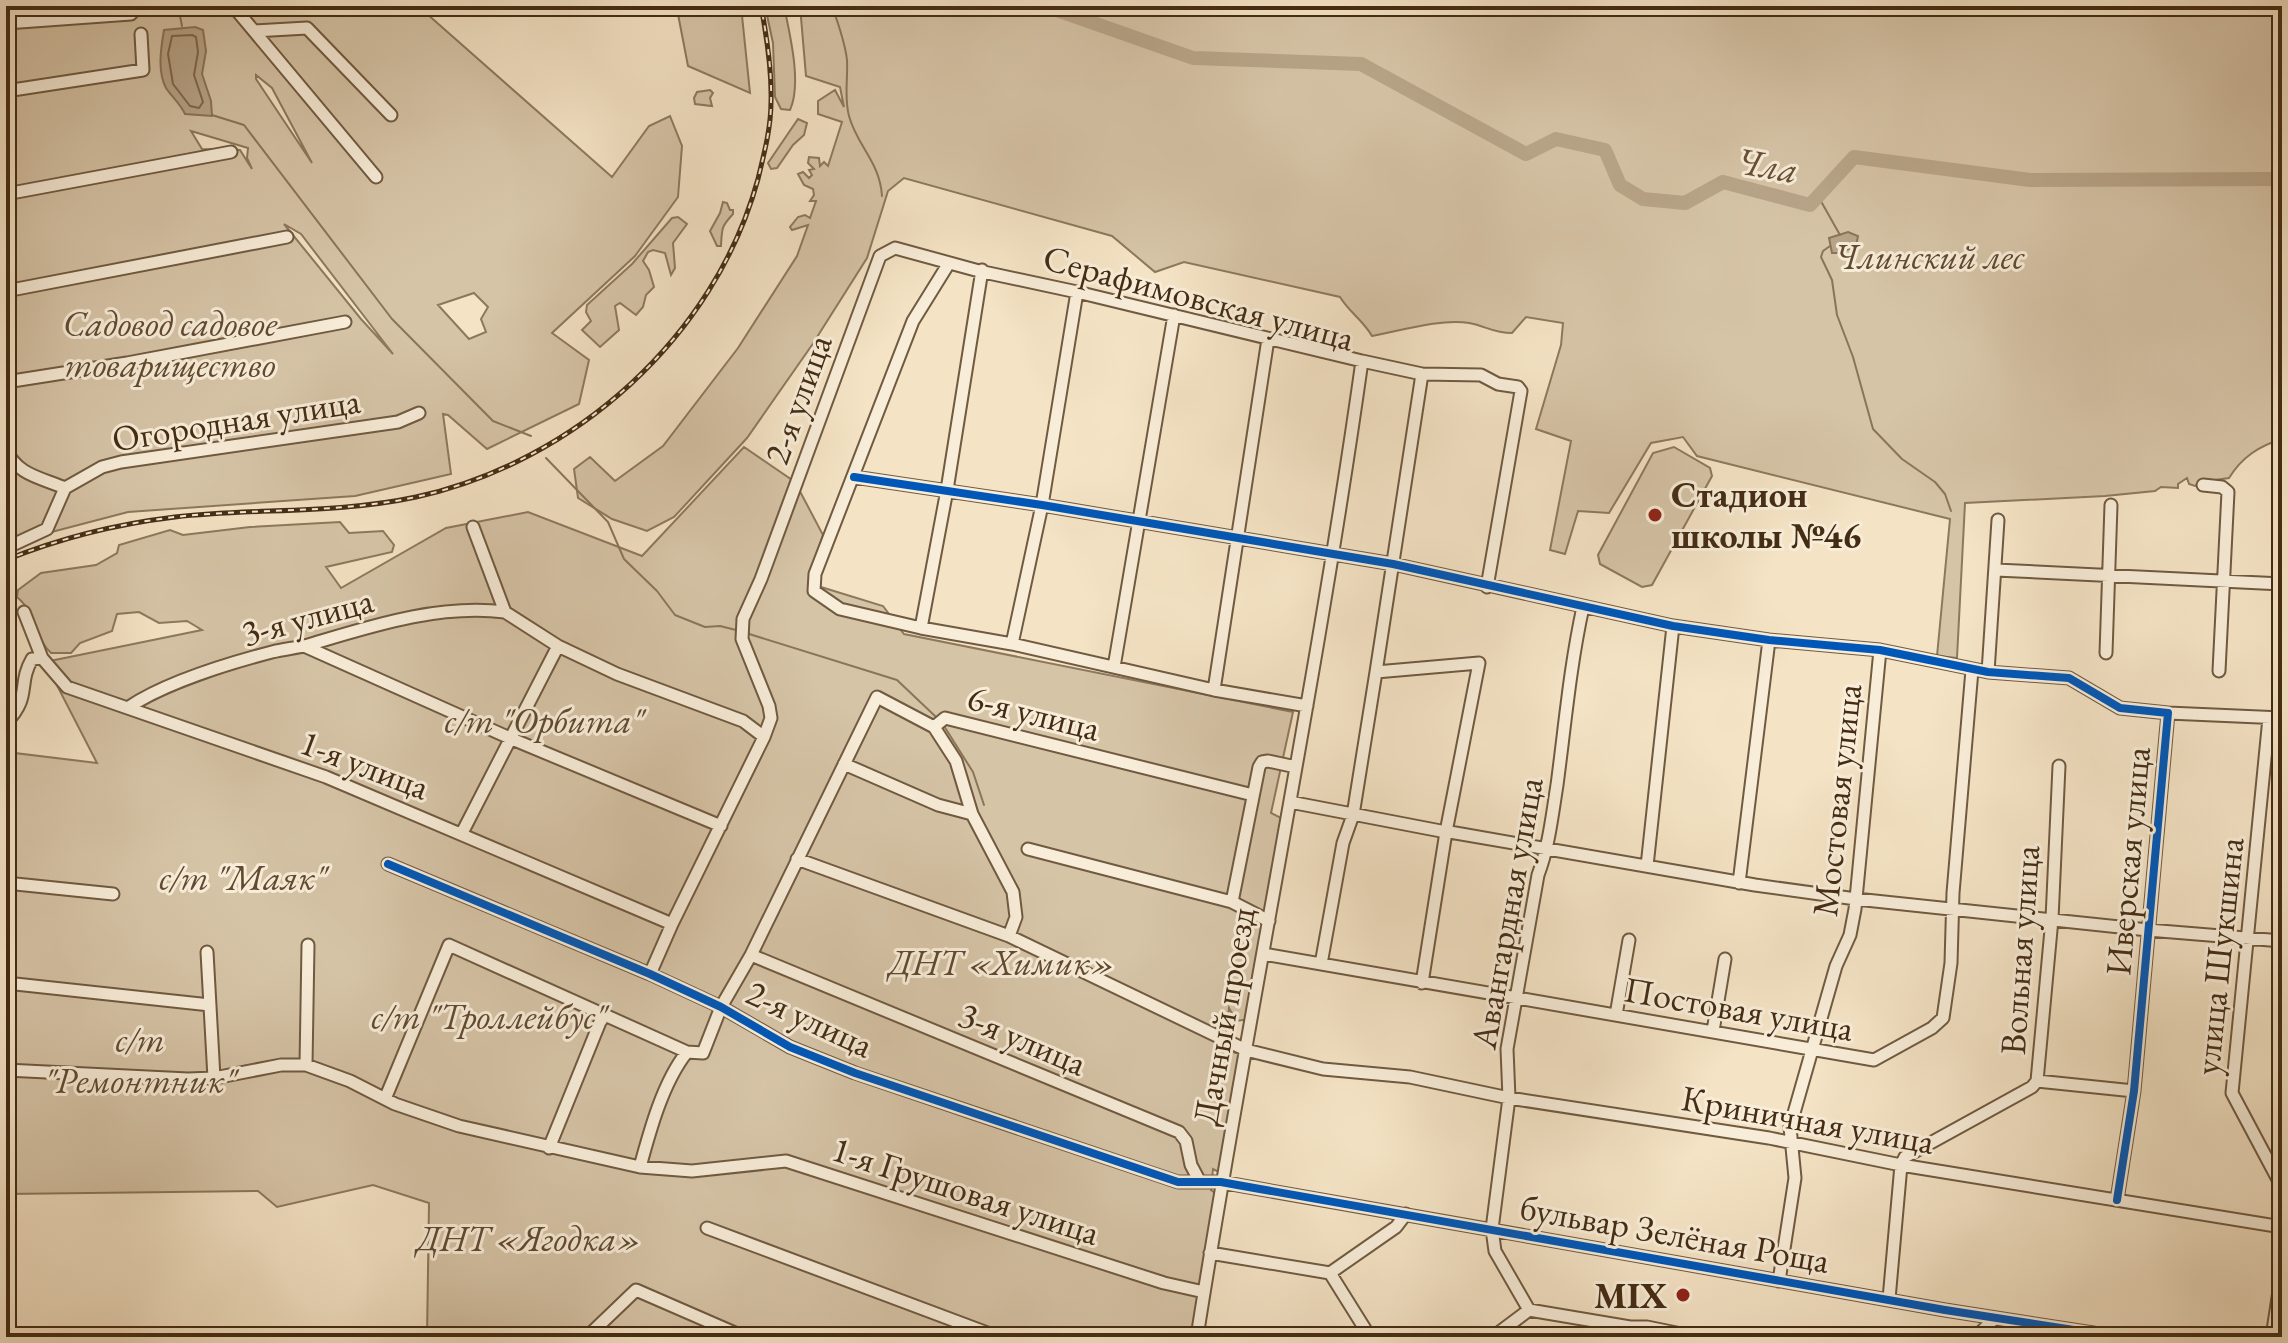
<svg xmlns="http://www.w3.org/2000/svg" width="2288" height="1343" font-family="'EB Garamond',serif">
  <rect width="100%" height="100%" fill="#f4e3c5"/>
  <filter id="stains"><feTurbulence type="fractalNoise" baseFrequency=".0025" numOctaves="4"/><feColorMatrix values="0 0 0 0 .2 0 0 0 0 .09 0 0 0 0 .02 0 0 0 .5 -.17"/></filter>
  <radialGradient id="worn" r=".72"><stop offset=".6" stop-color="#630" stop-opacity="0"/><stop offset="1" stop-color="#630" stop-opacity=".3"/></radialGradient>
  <!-- green -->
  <path fill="#d6c4a7" stroke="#8d785e" stroke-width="2" fill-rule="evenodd" d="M6,6H418L612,177L649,126L670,116L682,146L678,197L635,256L552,333L589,360L579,404L487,449L448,415L443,414L451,474L355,496L128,512L6,544ZM256,75L272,88L312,163L256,79ZM191,131L248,148L247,158L252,169L240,150L202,149ZM284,224L301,234L393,354L361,319ZM474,293L488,307L481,319L486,332L469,339L438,305Z
    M653,6H741L750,93L688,66L677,9Z
    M765,6H784C790,35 802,84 790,110L781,109L775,97L773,43Z
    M800,6H2282V439C2259,446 2242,457 2229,478L2201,482L2195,486L2189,484L2187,478L2178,484V488L2161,487L2155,491L2105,496L1965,503L1957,658L1937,656L1950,519L1697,456L1683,437L1651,443L1609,513L1578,511L1565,554L1550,550L1571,441L1536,429L1561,345L1563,323L1526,317L1512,333C1493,333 1486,326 1469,323C1442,318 1399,331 1372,336C1363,320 1349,312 1340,297L1184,262L1155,272L1112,236L904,178L888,191L867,258L812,345L747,438L674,517L647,531L612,519L578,498L574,469L590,457L615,481L663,446L738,348L797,256L808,225L792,230L790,227L798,217L805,215L810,218L816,201H810L814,195L813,189L804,185L798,174L803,172L809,178L812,175L809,170L814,169L808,163L809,157L819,158L820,166L824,162L828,166L842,122L818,114V101L835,90L844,107L840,87L806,76Z
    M710,90L713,93L710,98L712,106L695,104L694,98L697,92Z
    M798,119L807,123L804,135L793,145L777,168L771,169L768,163Z
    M723,202L727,203L730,210H733V214C721,227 722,228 721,246H717L710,231L720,213Z
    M678,217L687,224L673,243L675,268L671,275L665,253L653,250L648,252L643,261L649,270L654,287L646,295L643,307L636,315L620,303L615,306L619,330L600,347L582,330L591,321L586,312L587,305L632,264L672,218Z
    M744,447L795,482L823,535L808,583L883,606L904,634L1293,712L1271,813L1283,819L1250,1019L1236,1021L1229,1008L1222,1062L1229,1051L1240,1054L1221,1173L1213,1169L1211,1190L1218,1195L1192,1334L1183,1333L1182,1337H427L429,1203L373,1185L277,1207L258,1191L6,1194V752L97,763L45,662L202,630L187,621L159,623L139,612L117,614L112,631L80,643L71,653H51C34,638 39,616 17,597L18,590L41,573L96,565L117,553L119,545L170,530L183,535L250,527L340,522L349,533L383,531L394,545L392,552L326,567L341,588L446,528L528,512L642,556Z
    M1674,447L1710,468L1712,476L1652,585L1642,587L1600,564L1598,555L1653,453Z"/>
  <!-- water -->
  <path fill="#b8a589" stroke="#8a755a" stroke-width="2" d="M195,27L203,30L206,51L202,74L211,101L212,116L185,114C180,103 171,96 166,88C157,71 161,48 164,30Z
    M1848,232L1858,236L1856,246L1839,253H1832L1829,238Z"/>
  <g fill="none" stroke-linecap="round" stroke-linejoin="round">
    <!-- shore -->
    <path stroke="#7e684e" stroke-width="2" d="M192,35L196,37L198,52L194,75L203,102L199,108L190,106L173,84L168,54L172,36Z"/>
    <!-- stream -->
    <path stroke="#8a755a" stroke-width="2" d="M178,6L182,26
      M832,6C838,23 845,42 847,60C848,79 844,98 849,116C857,146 880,162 882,196
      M212,115L244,125L392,319L493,421L531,436
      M1818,196L1840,235
      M1830,246L1823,251L1821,257L1832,280L1837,315L1853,357L1873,429L1902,459L1935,482L1945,494L1951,511
      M546,458L608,522L624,559L657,591L675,615L705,627L720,626L736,630
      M746,633L897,680L935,716
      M944,726L973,772L984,805"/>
    <!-- river -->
    <path stroke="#b8a589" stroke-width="14" d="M1045,6L1193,58L1361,64L1526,154L1556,139L1605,150L1620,185L1643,199L1685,203L1723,182L1810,205L1854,157L2030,180L2282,179"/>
    <defs>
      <path id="minor" d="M233,6L376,177
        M6,23L131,14L137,6
        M254,31L307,28L391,115
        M6,91L143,70L141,34
        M6,194L231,152
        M949,263L913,321L815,574L814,591L840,609L921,628L1012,644L1214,690L1307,706
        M6,291L287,237
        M6,382L127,363L345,322
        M6,449C16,475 42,478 65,488L102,467L121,462L398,422L419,413
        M854,477L1042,505L1393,564L1673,626L1769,640L1880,650L1988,672L2069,678L2120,708L2168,713L2134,1091L2117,1200
        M2203,485L2222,487L2228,492L2219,671
        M473,527L505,612L558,646L617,674L743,721L764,737
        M6,548L47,529L65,488
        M1996,570L2282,584
        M24,612L42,658L67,687L326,777L672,924
        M921,628L947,490L982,270
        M1012,644L1042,505L1077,292
        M304,646L512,739L721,826
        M2106,653L2111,505
        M1114,667L1174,315
        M1376,672L1422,374
        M1988,672L1998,520
        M1214,690L1268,339
        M129,707C165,683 230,663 272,652C284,649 296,648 308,645C372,626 438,604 505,612
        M2168,713L2282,718
        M2269,718L2232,1093L2282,1187
        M6,723C32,696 17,685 32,659L42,658
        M844,764L938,805L972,814
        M1290,802L1446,832L1479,663L1376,672L1353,815L1343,843L1321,964
        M1444,831L1755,885L1856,899L2148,930L2282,941
        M462,833L558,646
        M1028,849L1232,902L1259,767L1262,762L1268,761L1296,767
        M797,859L1009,936L1246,1050L1323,1069L1410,1077L1509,1098L1769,1138L1901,1165L2282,1227
        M388,864L650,974L721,1007L790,1047L855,1073L1178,1182H1221L1243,1186L1945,1310L2119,1337
        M1647,866L1673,626
        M6,883L113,894
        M1739,883L1769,640
        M1232,902L1269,921
        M1009,936L1016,917L1013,892L972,814L956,761L934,727L945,718L1253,795
        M207,952L214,1078
        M1264,954L1874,1060L1932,1028L1943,1018L1951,963L1953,893L1972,670
        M751,955L1179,1132L1186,1141L1191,1165L1200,1182
        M650,974L672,924L764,737L771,718L769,706L742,639L743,619L761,579L880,256L895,248L979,271L1077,292L1362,361L1422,374L1481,375L1498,384L1518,387L1521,391L1487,587
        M6,983L210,1005
        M1422,983L1446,832
        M1616,1015L1629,940
        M1713,1031L1725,959
        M306,1065L308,945
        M6,1070L188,1079L214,1078L281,1065H306L350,1081L395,1104L459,1126L640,1167L692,1171L786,1161L1164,1283L1204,1292
        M2037,1081L2134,1091
        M385,1099L449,945L687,1052L703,1053L721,1007L751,955L877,697L934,727
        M549,1148L600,1022L605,1015
        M640,1167C650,1130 663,1082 687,1052
        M707,1228L998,1337
        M1210,1253L1330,1273L1370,1337
        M1330,1273L1396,1227L1406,1214
        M1779,1281L1795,1178L1790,1127L1836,966L1850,935L1855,909L1880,650
        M1889,1299L1901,1165L1905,1157L2032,1087L2037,1081L2052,919L2059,766
        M1529,1310L1495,1251L1492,1229L1509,1098L1507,1049L1538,875C1549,846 1552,816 1557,785C1565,725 1570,666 1583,607
        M587,1337L636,1290L744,1337
        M1197,1337C1248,1011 1316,688 1362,361
        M1493,1337L1529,1310L1630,1327H1647L1696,1337
        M1976,1337L1995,1318
        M2272,1337L2282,1271"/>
    </defs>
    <!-- minor casing -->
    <use href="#minor" stroke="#705a40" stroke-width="15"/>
    <!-- minor -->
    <use href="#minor" stroke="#f8edd9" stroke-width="11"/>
    <defs>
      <path id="rail" d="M6,560C60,538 117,524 175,517C255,508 337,514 416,497C575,462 715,337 758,179C764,154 771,128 771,102C772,70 767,38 761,6"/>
    </defs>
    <!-- rail casing -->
    <use href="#rail" stroke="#442c14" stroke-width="5"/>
    <!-- rail -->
    <use href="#rail" stroke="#f8edd9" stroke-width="2" stroke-dasharray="6" stroke-linecap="butt"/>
    <defs>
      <path id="cycleway" d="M854,477L1042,505L1393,564L1673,626L1769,640L1880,650L1988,672L2069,678L2120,708L2168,713L2134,1091L2117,1200
        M388,864L650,974L721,1007L790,1047L855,1073L1178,1182H1221L1243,1186L1945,1310L2119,1337"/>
    </defs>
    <!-- cycleway casing -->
    <use href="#cycleway" stroke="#f8edd9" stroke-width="13"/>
    <!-- cycleway -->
    <use href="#cycleway" stroke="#0057b8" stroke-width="8"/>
  </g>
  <!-- markers -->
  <g fill="#8f2418" stroke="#f8edd9" stroke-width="3">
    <circle cx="1655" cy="515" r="8"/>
    <circle cx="1683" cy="1295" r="8"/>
  </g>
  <g text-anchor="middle" stroke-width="6" stroke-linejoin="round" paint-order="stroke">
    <!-- park labels -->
    <g font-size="36" font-style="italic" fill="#614a31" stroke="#f8edd9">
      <text x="1929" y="269">Члинский лес</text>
      <text x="170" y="336">Садовод садовое<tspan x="170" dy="41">товарищество</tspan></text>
      <text x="544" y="733">с/т "Орбита"</text>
      <text x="243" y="890">с/т "Маяк"</text>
      <text x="1002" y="975">ДНТ «Химик»</text>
      <text x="489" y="1029">с/т "Троллейбус"</text>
      <text x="140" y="1052">с/т<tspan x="140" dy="41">"Ремонтник"</tspan></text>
      <text x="529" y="1251">ДНТ «Ягодка»</text>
    </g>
    <!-- street labels -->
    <g font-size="36" fill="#442c14" stroke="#f8edd9">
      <text transform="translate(1199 297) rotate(15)" y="13">Серафимовская улица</text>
      <text transform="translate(797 399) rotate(-70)" y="13">2-я улица</text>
      <text transform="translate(236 419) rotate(-9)" y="13">Огородная улица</text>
      <text transform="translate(307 616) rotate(-15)" y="13">3-я улица</text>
      <text transform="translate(1034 712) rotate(14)" y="13">6-я улица</text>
      <text transform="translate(365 764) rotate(21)" y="13">1-я улица</text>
      <text transform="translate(1836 800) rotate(-84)" y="13">Мостовая улица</text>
      <text transform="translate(2127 861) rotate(-85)" y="13">Иверская улица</text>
      <text transform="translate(1506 913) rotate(-80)" y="13">Авангардная улица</text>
      <text transform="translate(2019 950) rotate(-86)" y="13">Вольная улица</text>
      <text transform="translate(2218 956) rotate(-84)" y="13">улица Шукшина</text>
      <text transform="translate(1739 1008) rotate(10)" y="13">Постовая улица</text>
      <text transform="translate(1223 1016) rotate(-80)" y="13">Дачный проезд</text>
      <text transform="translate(810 1018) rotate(25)" y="13">2-я улица</text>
      <text transform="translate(1023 1038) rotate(23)" y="13">3-я улица</text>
      <text transform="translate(1808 1119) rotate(10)" y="13">Криничная улица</text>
      <text transform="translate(966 1190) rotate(18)" y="13">1-я Грушовая улица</text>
      <text transform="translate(1675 1233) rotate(10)" y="13">бульвар Зелёная Роща</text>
    </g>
    <!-- poi labels -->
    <g font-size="36" font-weight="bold" fill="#442c14" stroke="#f8edd9" text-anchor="start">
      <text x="1671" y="507">Стадион<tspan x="1671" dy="41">школы №46</tspan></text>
      <text x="1667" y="1308" text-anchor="end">MIX</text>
    </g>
    <!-- water labels -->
    <g font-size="38" font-style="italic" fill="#675037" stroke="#f8edd9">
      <text transform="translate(1767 165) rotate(10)" y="13">Чла</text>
    </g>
  </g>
  <!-- margin -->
  <rect width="2288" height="1343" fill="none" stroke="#f4e3c5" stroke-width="32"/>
  <rect x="8" y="8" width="2272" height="1327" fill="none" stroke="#442c14" stroke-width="4"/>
  <rect x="16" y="16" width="2256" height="1311" fill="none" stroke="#442c14" stroke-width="2"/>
  <rect width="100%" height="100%" filter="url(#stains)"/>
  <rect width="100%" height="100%" fill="url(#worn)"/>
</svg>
